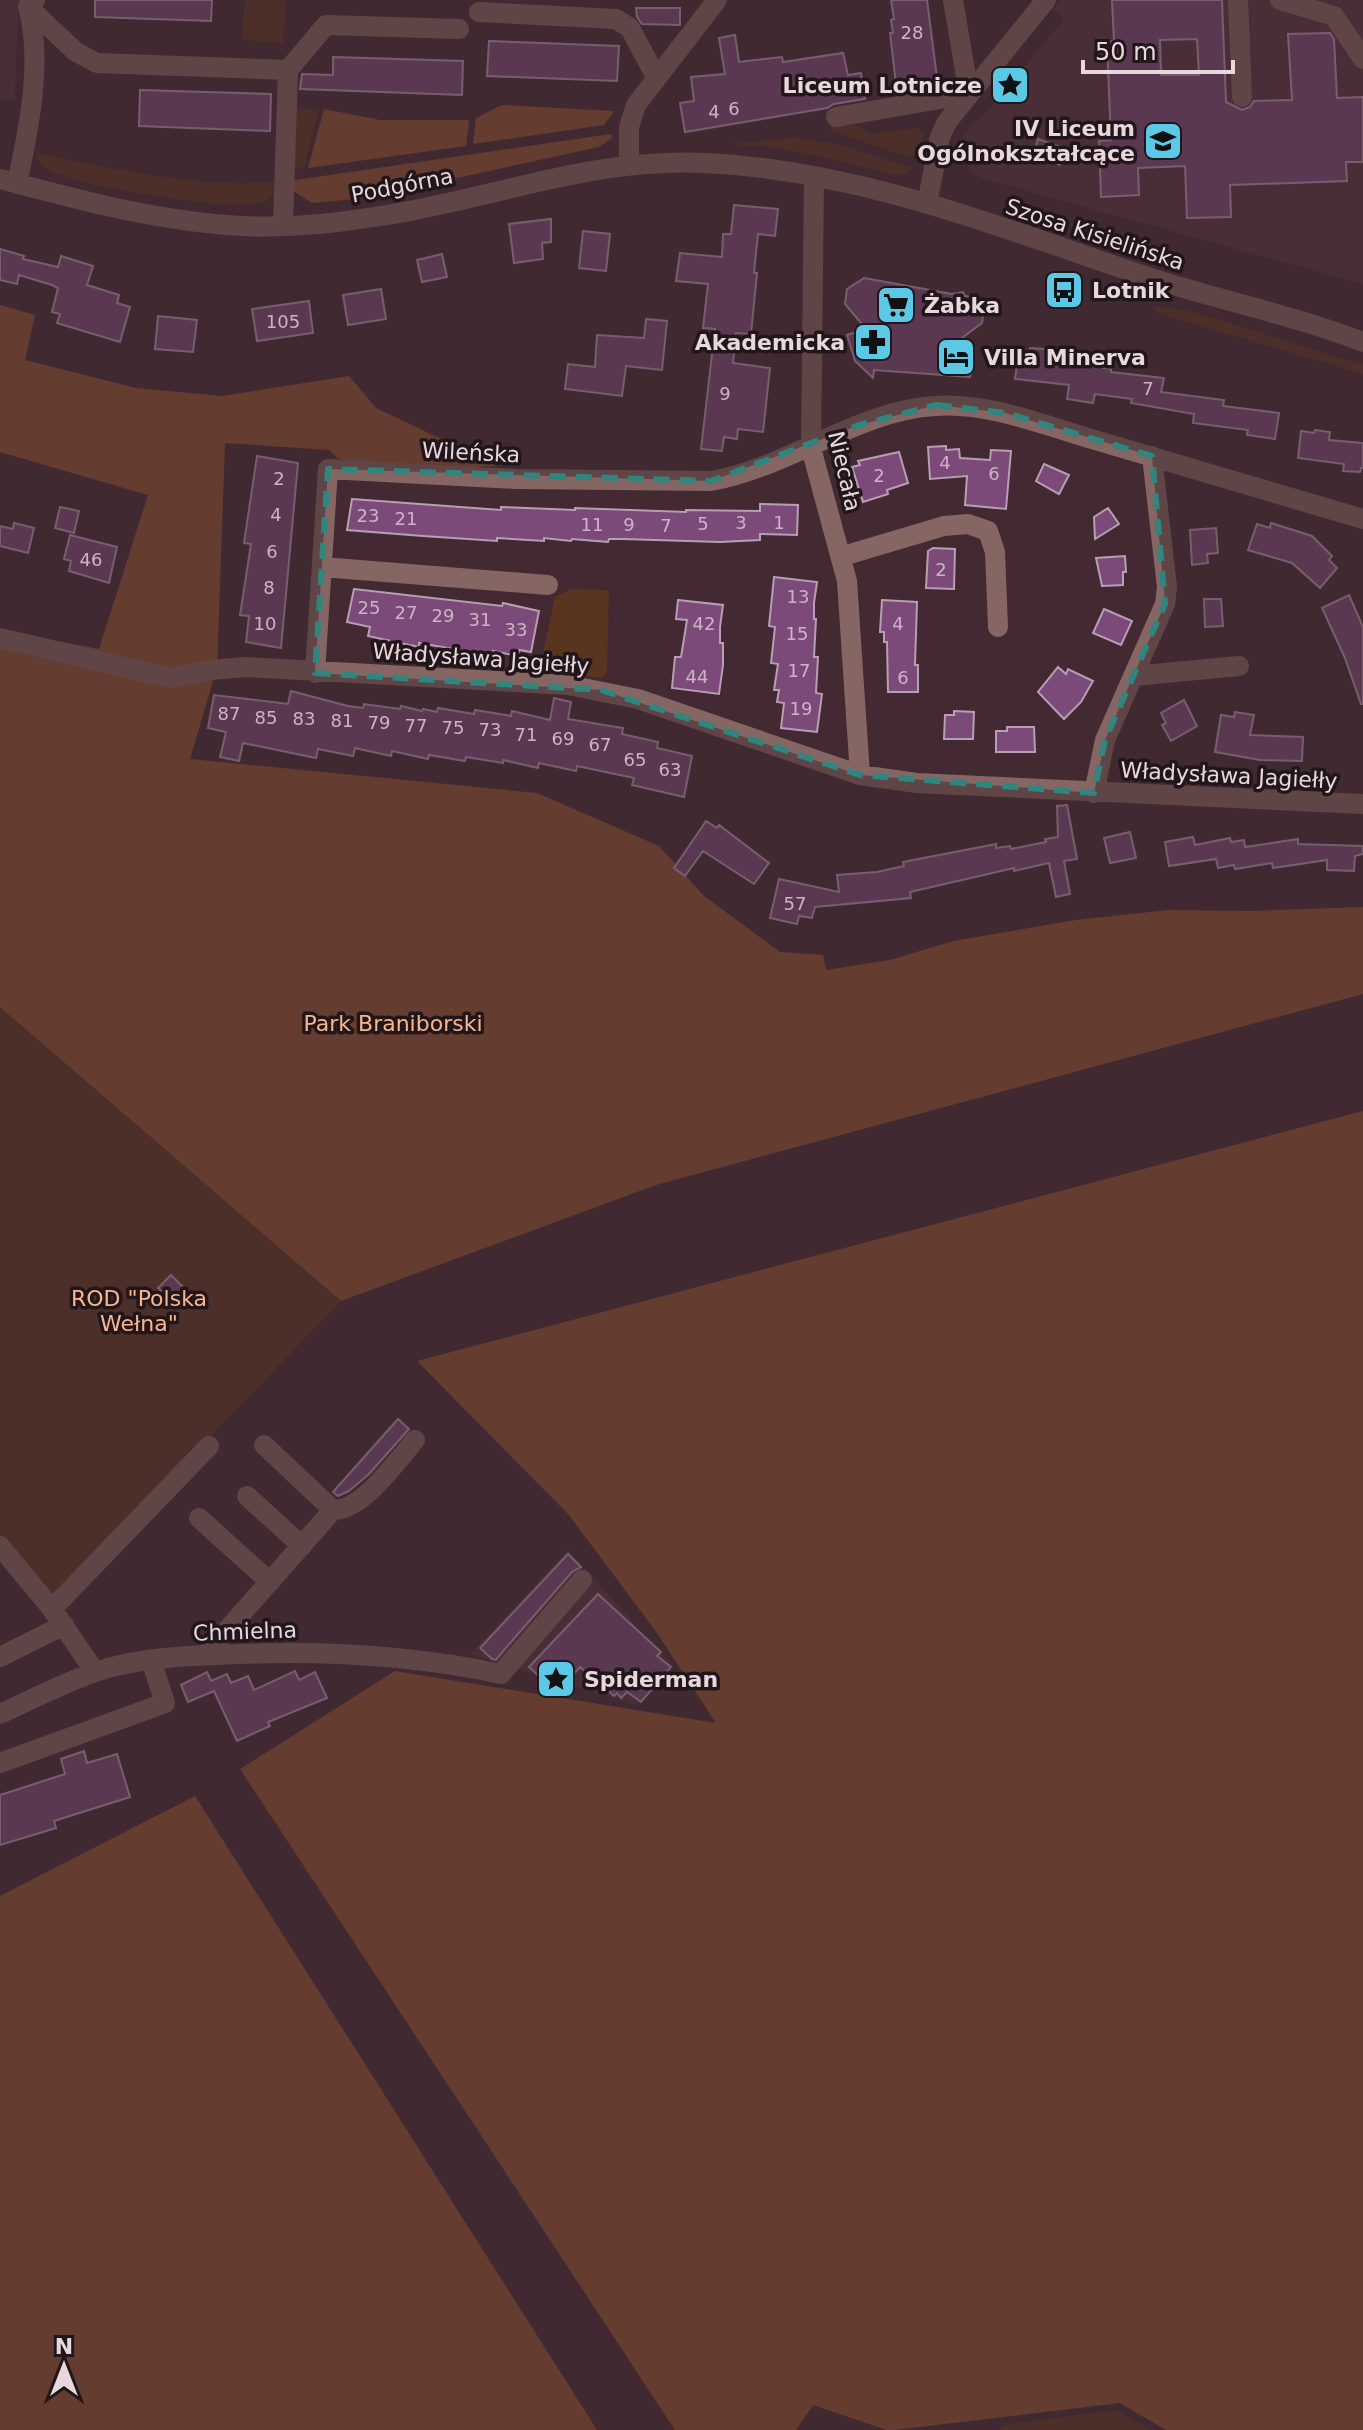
<svg xmlns="http://www.w3.org/2000/svg" width="1363" height="2430" font-family="'DejaVu Sans',sans-serif">
  <rect width="100%" height="100%" fill="#422932"/>
  <!-- built -->
  <path fill="#52343f" d="M0,0H18L15,101L0,100Z
    M1061,0H1363V284L981,178L971,172L961,146L964,136L970,126L991,108L1064,19L1053,10Z
    M568,1550L673,1666L637,1705L470,1654Z"/>
  <!-- green -->
  <path fill="#593520" d="M245,0H286L283,43L242,40Z
    M293,109H319L304,168L289,170Z
    M850,122L870,134L918,128L924,133L917,156L902,155L831,131L830,125Z
    M796,138L836,144L914,168L906,174L896,175L809,154L770,147L728,144Z
    M36,153C115,169 196,188 277,182C277,193 270,201 259,203C227,211 81,186 51,171C43,167 38,161 36,153Z
    M1154,306L1194,312L1363,365V374L1167,316L1157,312Z
    M571,589L609,590L607,672L602,678L539,672L555,597Z
    M0,1007L341,1301L204,1443L192,1448L184,1455V1465L55,1598L0,1535Z
    M1117,2410L1151,2430H999L1003,2425Z"/>
  <!-- forest -->
  <path fill="#8f5430" d="M502,105L614,111L604,125L473,144L476,118Z
    M324,109L380,120H469L466,146L308,168Z
    M611,134L612,138L599,147L365,198L312,203L290,189L289,181Z
    M0,305L35,315L25,360L136,388L222,396L349,376L376,408L498,466L371,471L337,458L330,450L225,443L217,668L190,759L537,793L659,846L704,896L780,952L823,955L826,970L890,960L953,941L1076,920L1168,910L1252,911L1363,907V994L656,1185L341,1301L0,1007V630L99,649L148,495L0,452Z
    M1363,1111V2430H1166L1120,2403L894,2430H887L813,2405L796,2430H675L240,1769L395,1671L716,1723L657,1633L569,1515L417,1361Z
    M195,1796L597,2430H0V1896Z"/>
  <!-- building -->
  <path fill="#7b4a79" stroke="#b69fb4" stroke-width="2" fill-rule="evenodd" d="M95,0H212L211,21L95,17Z
    M891,0H927L937,78L896,84L890,33H893L891,20L894,19Z
    M1112,0H1222L1226,102L1242,110L1250,107L1254,101L1292,100L1288,34L1330,33L1334,39L1337,98L1363,97V162H1346L1347,181L1230,185L1231,217L1187,218L1185,166L1138,168L1139,195L1101,197L1099,141L1111,140L1107,42L1114,41ZM1197,39L1199,75H1161L1160,40Z
    M636,8H680V25L642,24L637,17Z
    M735,35L739,62L782,57L783,62L843,53L848,75L861,73L865,99L834,104L827,108L685,132L680,103L694,101L691,77L725,74L719,38Z
    M489,41L619,46L617,81L487,76Z
    M333,57L463,61L462,95L300,89L302,74L333,75Z
    M140,90L271,94L270,131L139,126Z
    M1038,139L1066,149L1060,165L1033,155Z
    M734,205L778,209L775,236L758,234L754,273H757L751,334L736,333L733,363L770,368L763,432L738,429L737,439L724,437L722,451L701,449L715,329L703,328L708,284L676,281L680,253L722,257L723,234H731Z
    M551,219V242L542,243L543,259L514,263L509,224Z
    M583,231L610,234L606,271L579,268Z
    M0,249L24,256L23,259L58,267L61,256L93,266L87,285L119,295L117,303L130,307L120,342L57,323L60,314L52,312L58,288L52,285L19,275L17,284L0,280Z
    M442,254L447,277L422,282L417,260Z
    M864,278L952,294L963,292L965,296L974,297L977,301H985L982,323L962,338L974,354L970,377L874,370L873,378L855,361L847,335L866,329L845,304L847,289Z
    M381,289L386,319L348,325L343,295Z
    M309,301L313,333L257,341L252,309Z
    M158,316L197,320L193,352L155,349Z
    M646,319L667,321L662,370L626,366L622,396L565,389L568,364L595,367L597,335L644,338Z
    M1030,348L1057,350L1056,358L1098,363V367L1111,369V372L1164,378L1161,392L1224,400L1223,406L1279,413L1275,439L1247,435L1248,430L1193,423L1194,414L1131,403L1132,399L1095,394L1093,403L1067,399L1069,385L1015,379L1019,350L1029,351Z
    M1315,430L1330,432L1329,440L1363,443V468H1361L1360,472L1343,471L1344,464L1298,458L1301,431L1314,433Z
    M946,446V450L959,449L960,458L990,460L991,450L1011,451L1006,509L965,505L967,476L930,479L928,447Z
    M899,452L908,483L887,490L888,494L863,502L852,467L860,465L858,461Z
    M257,456L298,463L281,648L246,642L249,616L240,615L251,544L244,543Z
    M1044,464L1069,475L1059,494L1036,481Z
    M352,499L501,510V507L575,510V508L686,512V510L760,511V504L798,505L797,535L760,534V540L720,542L623,539H609L608,542L572,539L571,541L544,538V541L497,538V541L423,536L347,530Z
    M60,507L79,511L74,533L55,528Z
    M1108,508L1119,524L1095,539L1094,517Z
    M14,523L34,528L28,553L0,546V526L13,529Z
    M1271,523L1312,536L1332,556L1329,560L1337,568L1320,588L1292,563L1248,550L1257,524L1270,528Z
    M1216,528L1218,553L1207,554L1208,563L1192,565L1190,530Z
    M70,535L117,547L109,583L69,571L71,561L64,559Z
    M933,548L955,549L954,589L926,588L928,551Z
    M1125,556L1126,572H1123V585L1102,586L1096,558Z
    M774,577L817,582L814,603V619H816L814,657H818L816,693L822,694L817,732L781,728L784,703L777,702L779,690H774L778,664L771,663L775,627L769,626Z
    M354,589L502,606L503,603L539,611L531,652L519,650L518,656L493,651V656L419,643V647L368,636L370,627L347,622Z
    M1349,595L1363,627V704H1361L1345,658L1322,608Z
    M1204,599H1221L1223,626L1205,627Z
    M678,600L723,605L720,627V643H723V665L719,694L672,688L675,657H681L687,620L676,619Z
    M882,600L917,602L915,665H918V692H888L887,642H884V632H880Z
    M1104,609L1132,621L1121,645L1093,633Z
    M1058,667L1066,674L1068,669L1093,681L1081,702L1064,719L1038,692Z
    M291,691L348,706L363,708L364,704L400,709L401,706L422,711L423,709L437,712L438,708L474,714L475,710L511,716L512,711L550,720L554,698L571,702L568,719L623,728L622,734L658,742L657,748L692,756L684,797L632,785L634,778L577,766L576,771L539,763L538,768L503,760V763L466,757L465,761L429,755L428,759L392,751L391,756L355,748L353,756L318,749L316,758L243,743L239,761L220,757L226,732L208,728L214,695L288,704Z
    M1184,700L1197,726L1171,741L1162,725L1166,723L1161,713Z
    M954,711L974,712L973,739H944L945,715H954Z
    M1235,712L1254,715L1250,735L1303,737L1302,761L1260,760L1215,752L1221,715L1234,717Z
    M1007,727H1034L1035,752H996V731H1007Z
    M1067,805L1077,859L1064,861L1070,894L1056,897L1049,863L1014,871V868L910,892L911,898L815,907L812,918L799,916L797,924L770,918L779,879L839,892L837,875L877,872L904,866L903,862L996,844V848L1010,846L1011,849L1046,842L1045,839L1058,837L1057,806Z
    M706,821L717,828L719,825L769,863L754,884L703,851L685,876L674,868Z
    M1130,832L1136,858L1110,863L1104,838Z
    M1193,837L1195,845L1230,838L1231,842L1244,840L1245,847L1298,839V844L1363,846V854L1355,856L1354,871L1327,870V860L1273,868L1272,863L1235,869L1234,865L1218,868L1216,859L1169,866L1165,842Z
    M171,1275L185,1289L173,1302L158,1288Z
    M398,1419L409,1429L369,1474L349,1491L338,1496L333,1492Z
    M568,1554L581,1567L572,1572L505,1649L496,1660L492,1659L480,1648Z
    M598,1594L661,1652L657,1656L671,1667L641,1702L627,1692L621,1698L617,1693L614,1696L580,1667L563,1686L549,1673L543,1680L529,1667Z
    M295,1671L299,1680L315,1672L327,1698L268,1722L270,1726L237,1741L214,1691L188,1702L181,1685L207,1672L211,1681L227,1674L231,1683L248,1676L254,1690Z
    M84,1751L87,1763L117,1754L130,1797L54,1821L56,1828L0,1845V1795L65,1774L61,1759Z"/>
  <g fill="none" stroke-linecap="round" stroke-linejoin="round">
    <!-- minor -->
    <path stroke="#866663" stroke-width="20" d="M35,0L29,8L76,52L97,63L288,70L326,25L459,29
      M1238,0L1242,97
      M1280,0L1334,16L1363,59
      M479,12L616,19L630,28L656,77
      M836,117L969,94L953,0
      M629,166V127L636,105L717,0
      M814,177L811,448L847,581L860,775
      M0,179C74,199 150,219 227,225C275,229 326,225 374,217C488,201 588,157 706,163C861,170 1009,231 1154,279C1223,301 1296,316 1363,342
      M17,184C29,127 43,63 28,6
      M927,204L940,137L947,122L1046,0
      M283,225L288,70
      M843,556L944,526L968,524L988,531L995,552L998,627
      M322,567L548,585
      M0,638L170,678L211,670L245,667L568,685L638,699L860,775L917,783L1363,804
      M315,673L328,469L516,479L711,481C787,468 859,410 935,406C988,402 1044,425 1095,440C1184,466 1274,493 1363,519
      M1133,676L1239,666
      M1094,793L1105,740L1165,604L1167,587L1152,456
      M247,1496L302,1546
      M333,1510C362,1511 397,1461 415,1440
      M199,1518L270,1582
      M0,1546L52,1609L95,1672
      M52,1609L209,1446
      M205,1655L333,1510L264,1445
      M0,1657L64,1625
      M0,1714C31,1700 63,1683 95,1672C133,1659 176,1656 216,1655C311,1650 408,1654 501,1674L582,1580
      M0,1763L165,1703L151,1660"/>
  </g>
  <!-- marked area -->
  <path d="M0 0H1363V2430H0ZM936,405L1005,413L1152,456L1165,604L1105,740L1094,793L860,775L601,690L315,673L328,469L711,481L859,425Z" fill="#422932" fill-opacity=".55" fill-rule="evenodd"/>
  <path fill="none" stroke="#30857f" stroke-width="6" stroke-dasharray="16 10" stroke-linejoin="round" d="M936,405L1005,413L1152,456L1165,604L1105,740L1094,793L860,775L601,690L315,673L328,469L711,481L859,425Z"/>
  <!-- icons -->
  <defs>
    <symbol id="sight-square" viewBox="-11 -11 22 22"><rect x="-9" y="-9" width="18" height="18" rx="4" fill="#5bc8e6" stroke="#21161a"/><path d="M0-6L1.8-2.2L6-1.7L2.9 1.2L3.7 5.4L0 3.3L-3.7 5.4L-2.9 1.2L-6-1.7L-1.8-2.2Z" fill="#111"/></symbol>
    <symbol id="school-square" viewBox="-11 -11 22 22"><rect x="-9" y="-9" width="18" height="18" rx="4" fill="#5bc8e6" stroke="#21161a"/><path d="M0-5L7-2L0 1L-7-2ZM-4 1L0 2.5L4 1V4Q0 6-4 4Z" fill="#111"/></symbol>
    <symbol id="bus-square" viewBox="-11 -11 22 22"><rect x="-9" y="-9" width="18" height="18" rx="4" fill="#5bc8e6" stroke="#21161a"/><path d="M-5-6H5V4H4V6H2V4H-2V6H-4V4H-5ZM-3.5-4V0h7V-4ZM-3.5 1.2v1.5H-2V1.2ZM2 1.2v1.5H3.5V1.2Z" fill="#111"/></symbol>
    <symbol id="supermarket-square" viewBox="-11 -11 22 22"><rect x="-9" y="-9" width="18" height="18" rx="4" fill="#5bc8e6" stroke="#21161a"/><path d="M-6-5.5h2.5l.6 2H6L4.5 2H-2.5L-4.4-4H-6ZM-1.5 3.2a1.3 1.3 0 1 0 .1 0ZM3 3.2a1.3 1.3 0 1 0 .1 0Z" fill="#111"/></symbol>
    <symbol id="pharmacy-square" viewBox="-11 -11 22 22"><rect x="-9" y="-9" width="18" height="18" rx="4" fill="#5bc8e6" stroke="#21161a"/><path d="M-2-6h4v4h4v4h-4v4h-4v-4h-4v-4h4Z" fill="#111"/></symbol>
    <symbol id="hotel-square" viewBox="-11 -11 22 22"><rect x="-9" y="-9" width="18" height="18" rx="4" fill="#5bc8e6" stroke="#21161a"/><path d="M-6-4.5h1.5V1H6V5H4.5V3h-9V5H-6ZM-4 0a1.8 1.8 0 1 1 3.6 0ZM.5 0V-2.5h3Q6-2.5 6 0Z" fill="#111"/></symbol>
  </defs>
  <g fill-rule="evenodd">
    <use href="#sight-square" x="988" y="63" width="44" height="44"/>
    <use href="#school-square" x="1141" y="119" width="44" height="44"/>
    <use href="#bus-square" x="1042" y="268" width="44" height="44"/>
    <use href="#supermarket-square" x="874" y="283" width="44" height="44"/>
    <use href="#pharmacy-square" x="851" y="320" width="44" height="44"/>
    <use href="#hotel-square" x="934" y="335" width="44" height="44"/>
    <use href="#sight-square" x="534" y="1657" width="44" height="44"/>
  </g>
  <g text-anchor="middle" stroke-width="7" stroke-linejoin="round" paint-order="stroke">
    <!-- number labels -->
    <g font-size="18" fill="#cdb4c4">
      <text x="912" y="39">28</text>
      <text x="734" y="115">6</text>
      <text x="714" y="118">4</text>
      <text x="283" y="328">105</text>
      <text x="1148" y="395">7</text>
      <text x="725" y="400">9</text>
      <text x="945" y="469">4</text>
      <text x="994" y="480">6</text>
      <text x="879" y="482">2</text>
      <text x="279" y="485">2</text>
      <text x="276" y="521">4</text>
      <text x="368" y="522">23</text>
      <text x="406" y="525">21</text>
      <text x="741" y="529">3</text>
      <text x="779" y="529">1</text>
      <text x="703" y="530">5</text>
      <text x="592" y="531">11</text>
      <text x="629" y="531">9</text>
      <text x="666" y="532">7</text>
      <text x="272" y="558">6</text>
      <text x="91" y="566">46</text>
      <text x="941" y="576">2</text>
      <text x="269" y="594">8</text>
      <text x="798" y="603">13</text>
      <text x="369" y="614">25</text>
      <text x="406" y="619">27</text>
      <text x="443" y="622">29</text>
      <text x="480" y="626">31</text>
      <text x="265" y="630">10</text>
      <text x="704" y="630">42</text>
      <text x="898" y="630">4</text>
      <text x="516" y="636">33</text>
      <text x="797" y="640">15</text>
      <text x="799" y="677">17</text>
      <text x="697" y="683">44</text>
      <text x="903" y="684">6</text>
      <text x="801" y="715">19</text>
      <text x="229" y="720">87</text>
      <text x="266" y="724">85</text>
      <text x="304" y="725">83</text>
      <text x="342" y="727">81</text>
      <text x="379" y="729">79</text>
      <text x="416" y="732">77</text>
      <text x="453" y="734">75</text>
      <text x="490" y="736">73</text>
      <text x="526" y="741">71</text>
      <text x="563" y="745">69</text>
      <text x="600" y="751">67</text>
      <text x="635" y="766">65</text>
      <text x="670" y="776">63</text>
      <text x="795" y="910">57</text>
    </g>
    <!-- poi labels -->
    <g font-size="22" font-weight="bold" fill="#e8d7dd" stroke="#21161a" text-anchor="start">
      <text x="982" y="93" text-anchor="end">Liceum Lotnicze</text>
      <text x="1135" y="136" text-anchor="end">IV Liceum<tspan x="1135" dy="25">Ogólnokształcące</tspan></text>
      <text x="1092" y="298">Lotnik</text>
      <text x="924" y="313">Żabka</text>
      <text x="845" y="350" text-anchor="end">Akademicka</text>
      <text x="984" y="365">Villa Minerva</text>
      <text x="584" y="1687">Spiderman</text>
    </g>
    <!-- street labels -->
    <g font-size="22" fill="#e8d7dd" stroke="#21161a">
      <text transform="translate(402 185) rotate(-11)" y="8">Podgórna</text>
      <text transform="translate(1095 234) rotate(18)" y="8">Szosa Kisielińska</text>
      <text transform="translate(471 452) rotate(3)" y="8">Wileńska</text>
      <text transform="translate(845 471) rotate(77)" y="8">Niecała</text>
      <text transform="translate(481 658) rotate(4)" y="8">Władysława Jagiełły</text>
      <text transform="translate(1229 775) rotate(3)" y="8">Władysława Jagiełły</text>
      <text transform="translate(245 1631) rotate(-2)" y="8">Chmielna</text>
    </g>
    <!-- park labels -->
    <g font-size="22" fill="#fbb58c" stroke="#21161a">
      <text x="393" y="1031">Park Braniborski</text>
      <text x="139" y="1306">ROD "Polska<tspan x="139" dy="25">Wełna"</tspan></text>
    </g>
  </g>
  <!-- north arrow -->
  <g transform="translate(64 2366)" stroke="#21161a" stroke-width="6" paint-order="stroke">
  <path d="M0-6L14 30L0 20L-14 30Z" fill="#e8d7dd"/>
  <text y="-12" font-size="22" font-weight="bold" text-anchor="middle" fill="#e8d7dd">N</text>
  </g>
  <!-- scale -->
  <path d="M1083 60v12h150v-12" fill="none" stroke="#e8d7dd" stroke-width="4"/>
  <text x="1095" y="60" font-size="24" fill="#e8d7dd" stroke="#21161a" stroke-width="6" paint-order="stroke">50 m</text>
</svg>
